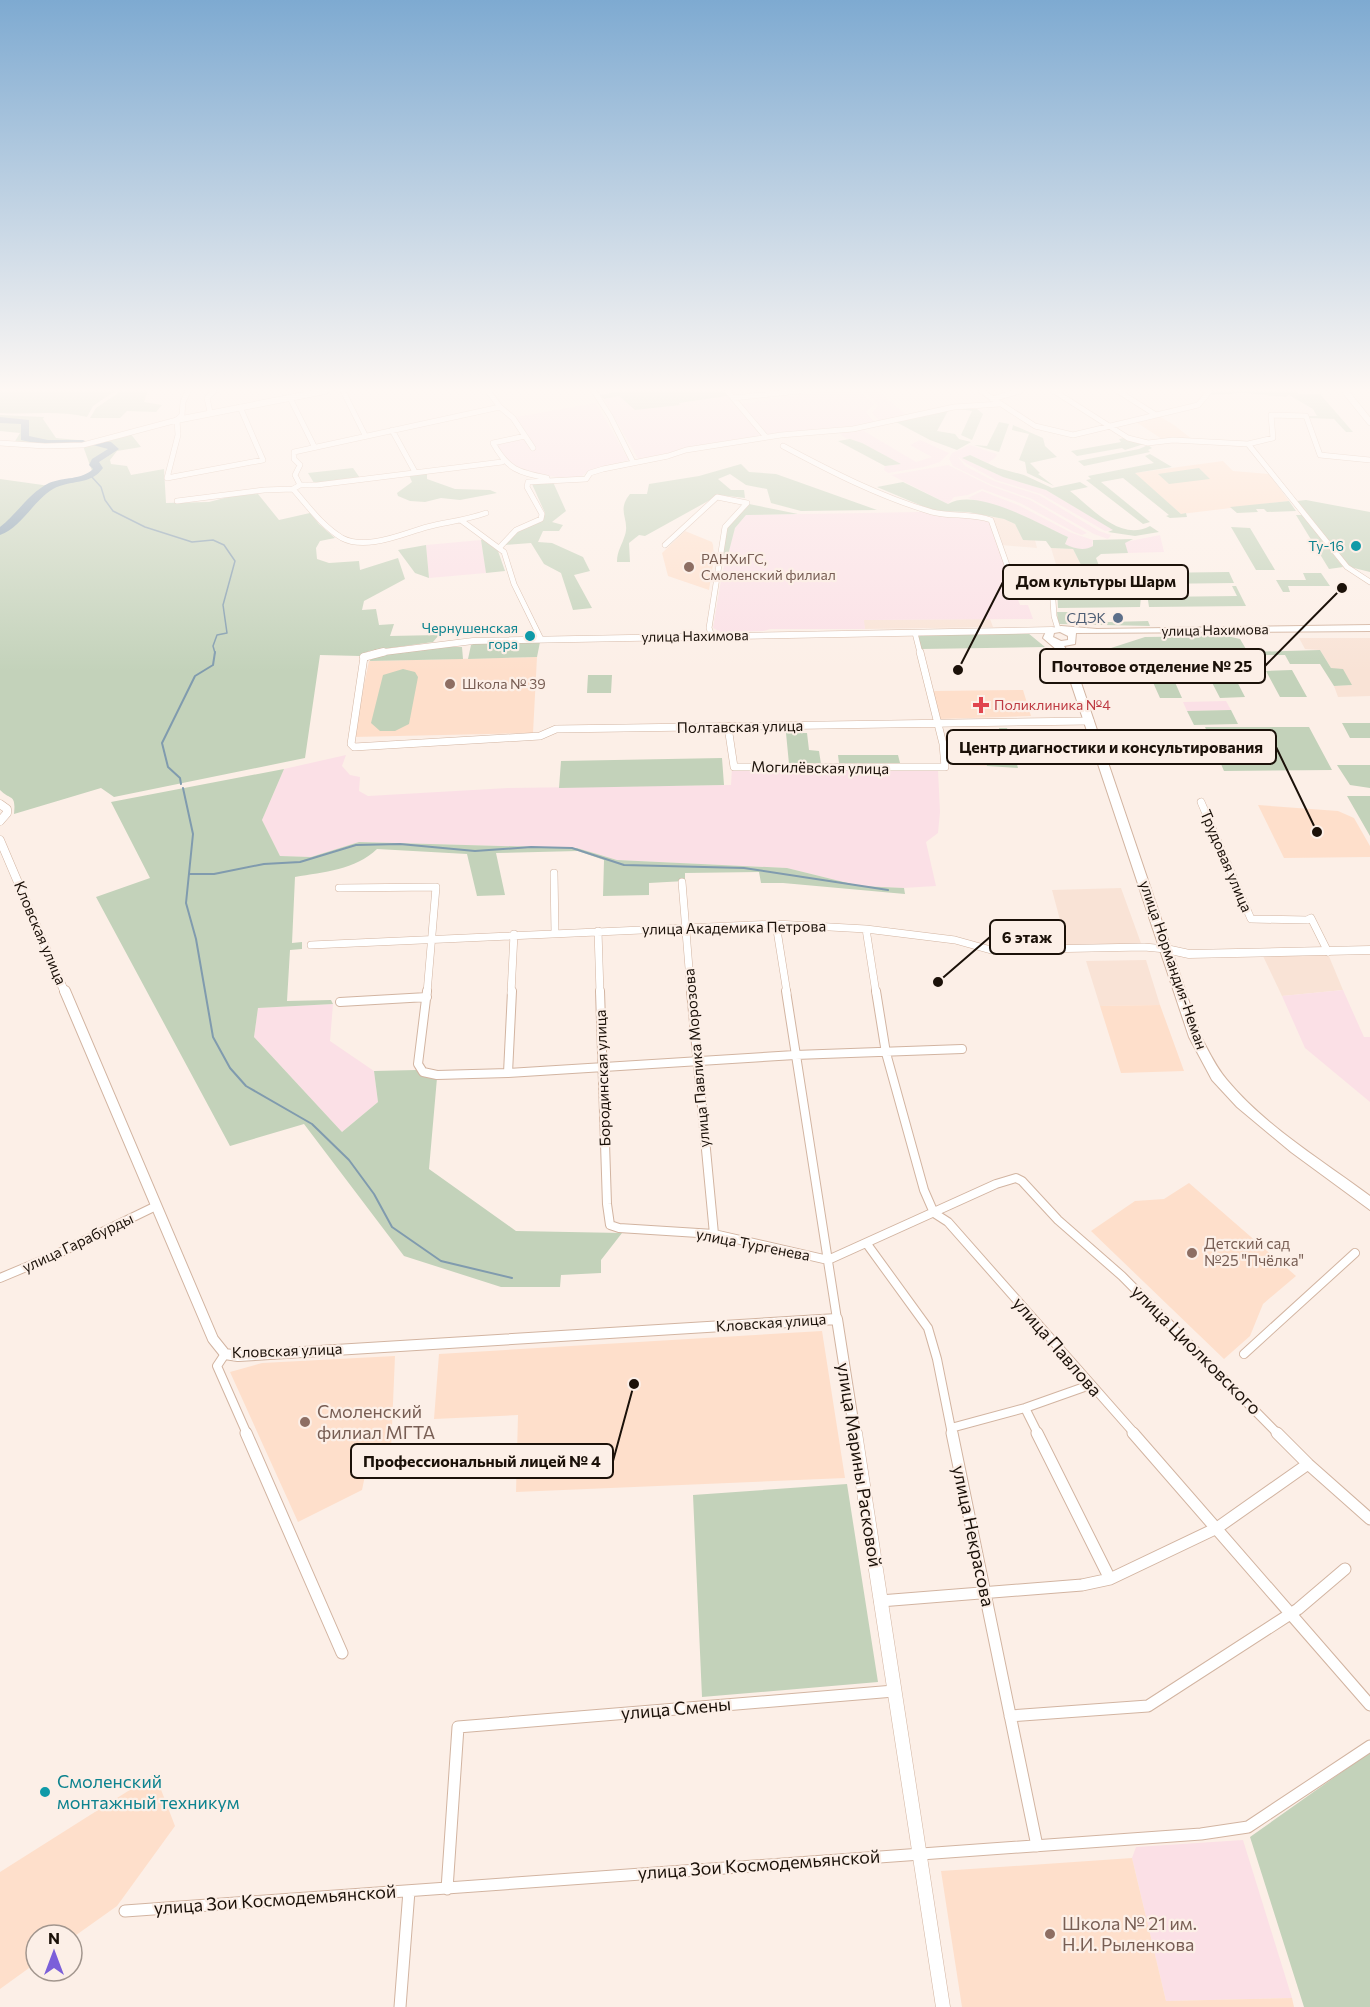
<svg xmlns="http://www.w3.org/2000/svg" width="1370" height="2007" font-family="Commissioner,sans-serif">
  <rect width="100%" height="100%" fill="#fcefe7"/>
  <!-- commercial -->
  <path fill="#f9e3d6" d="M992,517L1004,519L1015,524L1023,540H1035L1037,548L1001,545Z
    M1051,548L1073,549L1085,574H1059Z
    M990,619L993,627L865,629L863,620Z
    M1299,638H1370V696L1338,697L1334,686L1352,685L1331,668L1320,650L1305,649Z
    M979,738L987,766L952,765L947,739Z
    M1121,888L1142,946H1067L1052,890Z
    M1328,954L1343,990L1282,996L1263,956Z
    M1146,960L1160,1005L1100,1006L1086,961Z"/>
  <!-- industrial -->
  <path fill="#fbe0e6" d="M823,391H860L874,404L866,412L874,422L848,427L768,435L741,404Z
    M863,391H879L905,414L880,421L872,413L877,407V404Z
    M619,396L679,403L727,396L763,436L638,459L604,399Z
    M596,403L629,460L588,471L579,479L537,475L508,464L496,444L528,438L516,417Z
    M859,428L916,462L932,457L910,445L920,440L949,453L940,462L924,467L888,473L884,470L885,466L900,464L842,436L837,430Z
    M970,445L997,454L996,457L988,463L970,455L963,458L1003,477L1046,490L1114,530L1105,531L1041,494L996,480L967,464L957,456L965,466L994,481L1039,495L1099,531L1111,535L1108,539L1094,534L1032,499L992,485L953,466L949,459L952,453Z
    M948,465L991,486L1030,500L1087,533L1082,535L1074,532L1020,503L982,489L968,495L954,497L948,504L891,475Z
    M982,491L1018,505L1072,533L1093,540L1092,544L1094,546L1089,549H1073L1065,544L1068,537L968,498Z
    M920,512L970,514L988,519L1020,605H1028L1033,619L864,620L865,629H770L764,631L721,632L713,628L722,574L735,528L746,515Z
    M1160,535L1164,552L1128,553L1125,548V542Z
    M481,540L486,573L429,578L426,545Z
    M1226,701L1231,710L1187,711L1183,702Z
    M346,755L342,766L350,775L360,777L359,791L368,796L508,788L731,785L732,769L938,770L940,812L938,833L926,842L936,886L904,888L860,886L787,868L617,860L577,848L359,842L311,857L280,856L262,820L284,769Z
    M1343,990L1364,1037H1370V1102L1305,1048L1282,996Z
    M333,1004L330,1041L374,1071L378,1102L342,1132L254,1037L258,1008Z
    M1243,1840L1292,1998L1166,2001L1132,1858L1136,1847Z"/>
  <!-- built -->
  <path fill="#fedfcb" d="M1159,416L1174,425L1192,439H1162L1136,422Z
    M1223,461L1233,471L1269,474L1289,501L1181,514L1134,473Z
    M685,531L712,542L713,545L714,558L709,590L668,576L662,553Z
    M537,657L533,733L353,737L369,661Z
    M1023,690L1031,716L939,719L932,691Z
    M1258,805L1338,811L1354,818L1370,846V857L1284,858Z
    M1160,1005L1184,1071L1121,1073L1100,1006Z
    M1189,1183L1296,1276L1263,1304L1250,1336L1224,1359L1091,1231L1135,1201L1164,1199Z
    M822,1331L845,1478L516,1492L518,1415L434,1419L439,1354Z
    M395,1356L391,1450L367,1466L362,1490L298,1522L230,1372L262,1363Z
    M155,1774L175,1826L117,1906L72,1938V1935H36V1963L0,1989V1872Z
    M1132,1858L1166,2001L1292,1998L1294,2007H962L941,1871Z"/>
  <!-- green -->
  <path fill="#c3d2ba" d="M0,391H115L93,406L87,417C58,410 29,415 0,413Z
    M121,391H148L144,402L162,405L156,412L127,411L120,418H90L96,408Z
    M621,391H724L727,396L679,403L680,405L635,410L619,396L604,399L600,395Z
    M1212,391H1297L1299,394H1320L1353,432H1346L1334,419L1309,418L1308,416H1317L1313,409L1289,395L1286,397L1244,393L1210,395Z
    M955,408L977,409L983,414L972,440L961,435L972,411Z
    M949,409L937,431L955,434L959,439L971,442L957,450L930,440L896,422Z
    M0,415L44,417L43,419L56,438L88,441L79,444L14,443L20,433L0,431Z
    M999,422L1009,424L999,452L974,445L987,446Z
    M1013,425L1043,438L1045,446L1057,457L1030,463L1040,473L1038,474L1054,486L1027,473L1025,462L1019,460L1029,434L1012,430Z
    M130,433L141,447L117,451L110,460L111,464L127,466L131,475L164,469L166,503L209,502L236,495L258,494L279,520L310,513L319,524L335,538L320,541L316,548L317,559L329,563L359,561L360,570L398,558L405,579L364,601L362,610L376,609L379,625L394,624L390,636L439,635L433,642L369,651L360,656L320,655L305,758L114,797L101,788L14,814C16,793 11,801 0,790V479L50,486L60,481L80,480L92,471L83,446Z
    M1124,438L1144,444L1125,450L1122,448L1077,456L1071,451L1121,442L1119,439Z
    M850,439L862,443L901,464L885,466L838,441Z
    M1148,445L1152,448L1148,450L1150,452L1084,466L1078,461L1139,449Z
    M1150,454L1172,467L1135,473L1181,514L1186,513L1187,517L1170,518L1166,516L1169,515L1123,478L1101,482L1150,522L1143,524L1086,480L1091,479L1088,476L1154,463L1145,456Z
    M970,455L998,468L1024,475L1052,488L1080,482L1088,487L1070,491C1092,508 1120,542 1150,526L1159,532L1135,536L1108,532L1113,530L1046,490L1003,477L962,458Z
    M741,464L749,472L776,474L877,510L801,511L771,503L767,489L746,485L730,474L718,479L731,490H744L745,498L719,495L645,536L639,535L629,543L630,562H617C617,551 622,545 625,535C630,519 616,511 630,494H647L649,484L699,476Z
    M353,468L360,478L314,483L308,473Z
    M1199,468L1210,479L1169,484L1158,474Z
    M427,473V479L455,489L490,490L497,493L460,500L441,498L425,502L410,501L398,496L397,493L412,482L409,475Z
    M553,482L566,511L552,522L563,525L559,531H543L538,542L552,543L583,557L590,571L574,575L592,608L573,610L561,573L544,564L531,543L505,545L519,531L542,519L545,513L532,484Z
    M903,482L948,504C977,487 1039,524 1068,537L1065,544C1074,549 1085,551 1093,546V540L1133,539L1125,543L1128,553L1101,554L1096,558L1103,576H1141V578H1134L1137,584L1061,585L1059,574L1085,573L1073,549L1051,548L1046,541L1023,540L1015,524L1004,519L968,512L934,511L877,487Z
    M1306,500L1370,512V572L1350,567L1297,501Z
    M1289,501L1296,511L1267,512L1264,509H1256L1258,512L1237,513L1230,507Z
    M749,504L798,514L746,515L735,528L728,555L722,557L727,528Z
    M1296,515H1303L1343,567L1329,569Z
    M1231,527L1250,528L1275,570H1256Z
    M484,538L497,548L505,571L486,573L481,540Z
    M426,545L429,578L415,573L398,550Z
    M1229,572L1234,583L1152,584L1148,573Z
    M1303,573H1321L1330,586H1288L1290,592H1283L1276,580H1306Z
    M1232,586H1236L1246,606L1149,607L1146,587H1148L1153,597L1237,596Z
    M1057,588H1069L1073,598L1141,597L1140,607L1058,608Z
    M1057,612H1068L1073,623L1148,621L1150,626L1058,624Z
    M1028,633L1045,647L921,649L918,637L921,635Z
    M1227,636L1240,639L1246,649C1237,668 1232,669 1212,669L1203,649L1111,648L1145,637Z
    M540,642L537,657L468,659L471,645L476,643Z
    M425,647H462L463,659L369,661L382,652Z
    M1320,650L1331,668L1343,669L1352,685L1334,686L1320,664H1290L1285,655H1258L1261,664H1240L1249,652Z
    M403,669L415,672L418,677L409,724L395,731H380L371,723L383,675Z
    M1147,669H1169L1182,698H1160Z
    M1292,670L1307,697H1280L1266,671Z
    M1232,672L1245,697L1220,698L1207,673Z
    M588,675H612L611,693H587Z
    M1231,710L1238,724L1194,725L1187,711Z
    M1342,723H1370V738H1350Z
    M1205,727H1309L1332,770L1224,771Z
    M999,728H1007L1018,768L987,766L979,738H1001Z
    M786,733H807L809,750L819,751L821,764H789Z
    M838,755H898L900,763H839Z
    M722,758L724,785L559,788L561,761Z
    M1337,765H1370V788L1350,785Z
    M284,769L262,820L280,856L311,857L359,842L577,848L617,860L787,868L860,886L904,888L905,894L783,883H761L759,872L685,873V881L649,883V895L603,896L604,860L578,851L496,853L505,895L477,896L467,854L377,849C355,870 324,872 295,877L292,943L302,942V949L290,950L287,1001L331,1000L333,1004L258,1008L254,1037L342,1132L378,1102L374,1071L416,1070L437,1078L429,1169L516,1231L622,1233L601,1260V1273L561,1275L560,1287H501L404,1256L304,1124L230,1146L96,897L150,878L111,802Z
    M1347,796H1370V836Z
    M847,1484L878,1682L702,1697L693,1495Z
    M1370,1752V2007H1304L1250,1837Z"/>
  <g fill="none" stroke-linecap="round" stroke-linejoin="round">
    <!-- stream-far1 -->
    <path stroke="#809bae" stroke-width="1.5" d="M91,476L101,487L105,500L113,511L145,527L192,542L213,540L224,545L235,561L223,605L227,633L217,635L213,646L215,653"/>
    <!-- stream -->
    <path stroke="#809bae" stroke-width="2" d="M181,784L180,778L168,767L162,743L195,676L213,665L215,652
      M183,788L193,834L186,903L196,939L213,1037L230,1068L246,1086L312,1124L349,1160L374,1194L392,1227L441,1261L512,1278
      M189,874H214L264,864L300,862L356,845L400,844L475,851L531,847L572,848L624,865L744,868L888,890"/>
    <!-- river -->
    <path fill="#809bae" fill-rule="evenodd" d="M0,417L29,420V436L48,440H83L88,443L83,446H48L21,440V424L0,423Z
      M96,440L111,442L119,449L99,462L103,468C90,486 71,479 53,489C33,501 21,528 0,535V527C17,514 29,493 49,483C63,477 82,480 93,469L89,465L92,459L108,449L93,445L91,443Z"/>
    <defs>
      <path id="minor-far3" d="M188,391L183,402L182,415L177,420L178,435L167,478L263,460L240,407
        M343,391L365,435
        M594,391L610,416L633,462
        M727,391L766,437
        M981,391L1035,426L1073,435L1198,405L1210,391
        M1054,391L1128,438L1148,443L1173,440L1248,444L1347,567L1370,582
        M1118,391L1156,415
        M290,398L314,446
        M733,398L799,391
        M992,399L1020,391
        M500,407L513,418L533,448
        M210,412L207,398L214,391
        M392,430L415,472
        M525,436L493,443C508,470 518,472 547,478
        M0,443L45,446L83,445L177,420
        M1248,444L1273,438L1271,415L1306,416L1320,455L1370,460
        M783,446C830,471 880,497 932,512C951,517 971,513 991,520L1008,568L1051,571L1054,616L1058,629
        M300,485H317L502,462
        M293,489L300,485L295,475L300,465L294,459V452L500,407L488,391
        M177,501L264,490L293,489C308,506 322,526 342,538C367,551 404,533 427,527C447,522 466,520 486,513
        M462,521L504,552L514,584L541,639
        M665,545L717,497L747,503L725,527L709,628L712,636
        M500,547L516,530L541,519L542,514L527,487L528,482L586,479L590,473L603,469L668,456L686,450L781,435L853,429L954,407L1000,404
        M915,633L920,653"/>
      <path id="minor-far2" d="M364,657L351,744L354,747L540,736L556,729L1090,721
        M728,727L734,767H945L943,744L920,652
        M1201,802L1251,919L1307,920L1311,918L1328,952
        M554,873L555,933
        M682,882L691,993
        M339,888L436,887L427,993
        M776,924L787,993
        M866,929L876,993
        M598,931L600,993
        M311,945L776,924L866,929L955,940L991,950L1144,947L1166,949
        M511,993L514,934"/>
      <path id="minor-far1" d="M427,991L418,1064L423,1072L437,1075L508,1073L795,1055L962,1049
        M600,991L607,1204L610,1225L619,1228L714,1234L828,1260L996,1184L1016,1178L1022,1181L1058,1220L1122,1276L1278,1434
        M691,991L714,1234
        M786,991L837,1319
        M876,991L886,1053L924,1190L934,1213L948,1222L1135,1434
        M340,1002L427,997
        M508,1073L512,991
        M867,1244L928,1328L937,1359L952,1434
        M0,1278L55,1255L156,1206
        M225,1354L217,1366L247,1434
        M1244,1354L1355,1253
        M1025,1408L1038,1434
        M951,1428L1025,1408L1090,1385"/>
      <path id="minor" d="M246,1433L342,1653
        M952,1433L1037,1846
        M1037,1433L1110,1579
        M1133,1433L1370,1705
        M1277,1433L1308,1464L1370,1519
        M880,1601L1082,1585L1110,1579L1217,1528L1308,1464
        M1010,1716L1148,1706L1298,1609L1345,1569
        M447,1889L458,1727L894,1691
        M125,1911L1201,1834L1248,1827L1370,1746
        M400,2007L409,1891"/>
      <path id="tertiary-far3" d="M1345,391L1370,422
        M177,420L325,391
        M376,653L473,641L1052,630"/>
      <path id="tertiary-far2" d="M364,657L383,652
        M0,804L7,809V813L0,821
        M0,840L65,993
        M1166,949L1189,954L1370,950"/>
      <path id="tertiary-far1" d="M65,991L213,1339L225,1354L238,1356L837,1319L855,1434"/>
      <path id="tertiary" d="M855,1433L943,2007"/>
      <path id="primary" d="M1370,625V631L1076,633L1075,644L1064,646L1074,662L1201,1037C1209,1052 1216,1067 1227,1080C1265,1126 1323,1161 1370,1196V1210L1291,1152L1237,1107L1212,1080L1189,1037L1064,662L1057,650L1043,638L1047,629L1061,626L1097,629ZM1060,632L1068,636V640L1061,641L1053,637L1054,633Z"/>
    </defs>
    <!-- minor-far3 casing -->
    <use href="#minor-far3" stroke="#d2b4a1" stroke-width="6"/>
    <!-- minor-far2 casing -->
    <use href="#minor-far2" stroke="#d2b4a1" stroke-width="8"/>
    <!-- minor-far1 casing -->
    <use href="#minor-far1" stroke="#d2b4a1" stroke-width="10"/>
    <!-- minor casing -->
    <use href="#minor" stroke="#d2b4a1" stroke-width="13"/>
    <!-- tertiary-far3 casing -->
    <use href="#tertiary-far3" stroke="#d2b4a1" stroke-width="7"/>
    <!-- tertiary-far2 casing -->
    <use href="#tertiary-far2" stroke="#d2b4a1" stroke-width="9"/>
    <!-- tertiary-far1 casing -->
    <use href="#tertiary-far1" stroke="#d2b4a1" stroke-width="12"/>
    <!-- tertiary casing -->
    <use href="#tertiary" stroke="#d2b4a1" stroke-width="15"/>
    <!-- primary casing -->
    <use href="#primary" stroke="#d2b4a1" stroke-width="2"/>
    <!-- minor-far3 -->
    <use href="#minor-far3" stroke="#fff" stroke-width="5"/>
    <!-- minor-far2 -->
    <use href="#minor-far2" stroke="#fff" stroke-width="7"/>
    <!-- minor-far1 -->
    <use href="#minor-far1" stroke="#fff" stroke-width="8"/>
    <!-- minor -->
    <use href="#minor" stroke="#fff" stroke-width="11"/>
    <!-- tertiary-far3 -->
    <use href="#tertiary-far3" stroke="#fff" stroke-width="6"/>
    <!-- tertiary-far2 -->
    <use href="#tertiary-far2" stroke="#fff" stroke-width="8"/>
    <!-- tertiary-far1 -->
    <use href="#tertiary-far1" stroke="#fff" stroke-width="10"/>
    <!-- tertiary -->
    <use href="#tertiary" stroke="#fff" stroke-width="14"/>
    <!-- primary -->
    <use href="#primary" fill="#fff" fill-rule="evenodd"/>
  </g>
  <!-- sky -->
  <linearGradient id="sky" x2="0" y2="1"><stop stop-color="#7eaad1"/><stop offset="0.58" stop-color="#fef8f4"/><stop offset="1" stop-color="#fef8f4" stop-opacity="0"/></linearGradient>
  <rect width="1370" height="672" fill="url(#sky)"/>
  <!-- markers -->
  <g fill="#0f9aa8" stroke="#fcefe7" stroke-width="2">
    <circle cx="1356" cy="546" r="6"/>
    <circle cx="530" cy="636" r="6"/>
    <circle cx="45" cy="1792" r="6"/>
  </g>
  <g fill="#8d6e63" stroke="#fcefe7" stroke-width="2">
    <circle cx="689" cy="567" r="6"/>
    <circle cx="450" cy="684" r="6"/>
    <circle cx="1192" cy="1253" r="6"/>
    <circle cx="305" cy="1422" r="6"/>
    <circle cx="1050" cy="1934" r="6"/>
  </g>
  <circle fill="#5c6f8a" stroke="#fcefe7" stroke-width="2" cx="1118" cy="618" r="6"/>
  <path fill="#e0444e" stroke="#fcefe7" stroke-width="2" d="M978 696h6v6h6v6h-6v6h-6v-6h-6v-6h6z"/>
  <g text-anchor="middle" stroke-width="4.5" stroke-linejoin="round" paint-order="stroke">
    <!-- far-culture labels -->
    <g font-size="14" fill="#0d838f" stroke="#fcefe7" text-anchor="end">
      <text x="1344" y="551">Ту-16</text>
      <text x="518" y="633">Чернушенская<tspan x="518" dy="16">гора</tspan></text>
    </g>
    <!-- far-education labels -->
    <g font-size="14" fill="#785e54" stroke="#fcefe7" text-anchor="start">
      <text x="701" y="564">РАНХиГС,<tspan x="701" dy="16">Смоленский филиал</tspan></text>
      <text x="462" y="689">Школа № 39</text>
    </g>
    <!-- far-service labels -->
    <g font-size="14" fill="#4e5e75" stroke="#fcefe7" text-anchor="end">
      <text x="1106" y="623">СДЭК</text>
    </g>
    <!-- far-street labels -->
    <g font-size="14" fill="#1b1109" stroke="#fcefe7">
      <text transform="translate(1215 630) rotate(-1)" y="5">улица Нахимова</text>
      <text transform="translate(695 636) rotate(-1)" y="5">улица Нахимова</text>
    </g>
    <!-- far-health labels -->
    <g font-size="14" fill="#be3a42" stroke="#fcefe7" text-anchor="start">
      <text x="994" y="710">Поликлиника №4</text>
    </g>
    <!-- street labels -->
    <g font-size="15" fill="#1b1109" stroke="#fcefe7">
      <text transform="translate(740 727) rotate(-1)" y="5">Полтавская улица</text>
      <text transform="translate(820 768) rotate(1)" y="5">Могилёвская улица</text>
      <text transform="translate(1226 861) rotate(67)" y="5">Трудовая улица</text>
      <text transform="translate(734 928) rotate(-1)" y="5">улица Академика Петрова</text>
      <text transform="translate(40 933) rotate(67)" y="5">Кловская улица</text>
      <text transform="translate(1173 965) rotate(71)" y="5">улица Нормандия-Неман</text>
      <text transform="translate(697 1058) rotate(-95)" y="5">улица Павлика Морозова</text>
      <text transform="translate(603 1078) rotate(-92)" y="5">Бородинская улица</text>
      <text transform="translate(78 1243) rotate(-25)" y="5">улица Гарабурды</text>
      <text transform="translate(753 1245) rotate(11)" y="5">улица Тургенева</text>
      <text transform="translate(771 1323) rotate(-4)" y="5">Кловская улица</text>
      <text transform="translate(287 1351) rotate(-2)" y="5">Кловская улица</text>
    </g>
    <!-- education labels -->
    <g font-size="15" fill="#785e54" stroke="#fcefe7" text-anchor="start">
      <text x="1204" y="1249">Детский сад<tspan x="1204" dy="17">№25 "Пчёлка"</tspan></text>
    </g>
    <!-- near-street labels -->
    <g font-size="18" fill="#1b1109" stroke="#fcefe7">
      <text transform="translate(1057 1347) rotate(49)" y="6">улица Павлова</text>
      <text transform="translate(1196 1350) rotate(45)" y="6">улица Циолковского</text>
      <text transform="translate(859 1465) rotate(81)" y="6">улица Марины Расковой</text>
      <text transform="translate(973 1536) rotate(78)" y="6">улица Некрасова</text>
      <text transform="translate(676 1709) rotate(-5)" y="6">улица Смены</text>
      <text transform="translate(759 1865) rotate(-4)" y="6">улица Зои Космодемьянской</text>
      <text transform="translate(275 1900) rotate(-4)" y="6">улица Зои Космодемьянской</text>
    </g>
    <!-- near-education labels -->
    <g font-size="18" fill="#785e54" stroke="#fcefe7" text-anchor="start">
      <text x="317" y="1418">Смоленский<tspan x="317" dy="21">филиал МГТА</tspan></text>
      <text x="1062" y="1930">Школа № 21 им.<tspan x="1062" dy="21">Н.И. Рыленкова</tspan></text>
    </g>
    <!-- near-culture labels -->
    <g font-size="18" fill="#0d838f" stroke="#fcefe7" text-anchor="start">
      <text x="57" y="1788">Смоленский<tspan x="57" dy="21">монтажный техникум</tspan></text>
    </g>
  </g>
  <!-- callouts -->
  <path fill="none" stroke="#1b1109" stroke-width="2" d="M958 670L1003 582M1342 588L1265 666M1317 832L1276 747M938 982L990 937M634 1384L613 1461"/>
  <g fill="#1b1109" stroke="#fcefe7" stroke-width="2">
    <circle cx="958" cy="670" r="6"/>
    <circle cx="1342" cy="588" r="6"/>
    <circle cx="1317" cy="832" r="6"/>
    <circle cx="938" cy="982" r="6"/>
    <circle cx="634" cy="1384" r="6"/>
  </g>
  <g fill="#fcefe7" stroke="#1b1109" stroke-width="2">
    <rect x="1003" y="565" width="185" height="34" rx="6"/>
    <rect x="1040" y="649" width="225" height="34" rx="6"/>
    <rect x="947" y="730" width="329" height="34" rx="6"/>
    <rect x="990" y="920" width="75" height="34" rx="6"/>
    <rect x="351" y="1444" width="262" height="34" rx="6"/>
  </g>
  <g font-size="16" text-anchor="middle" font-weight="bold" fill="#1b1109">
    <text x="1096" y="587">Дом культуры Шарм</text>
    <text x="1152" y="672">Почтовое отделение № 25</text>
    <text x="1111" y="753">Центр диагностики и консультирования</text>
    <text x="1027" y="943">6 этаж</text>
    <text x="482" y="1467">Профессиональный лицей № 4</text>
  </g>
  <!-- north arrow -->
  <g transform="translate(54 1953)"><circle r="28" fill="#fcefe7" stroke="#a2968e" stroke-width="1.5"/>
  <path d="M0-4.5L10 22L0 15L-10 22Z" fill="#7b5fd9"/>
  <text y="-9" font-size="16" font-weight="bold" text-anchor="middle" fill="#1b1109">N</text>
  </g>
</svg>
